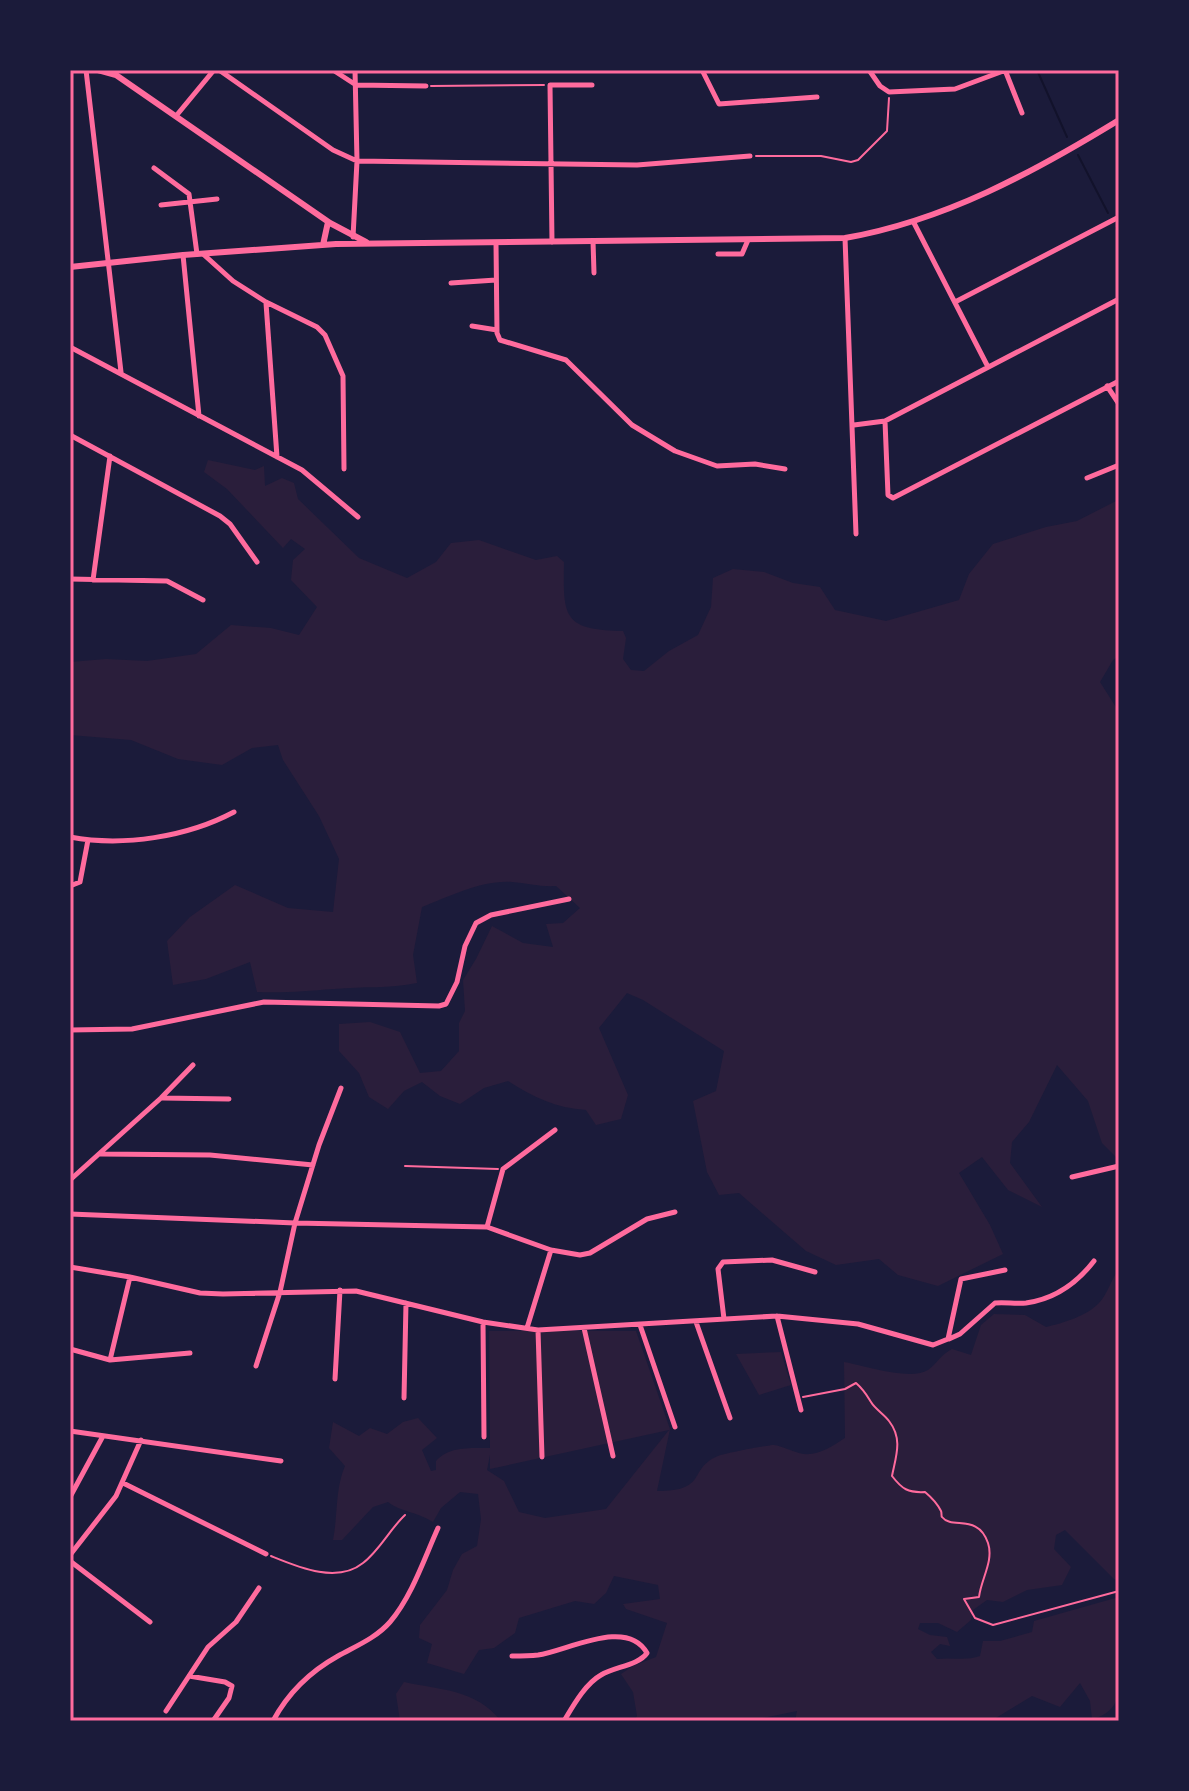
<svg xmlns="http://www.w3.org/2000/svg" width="1189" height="1791" font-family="'Asap Condensed',sans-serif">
  <rect width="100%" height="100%" fill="#1b1b3a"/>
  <!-- green -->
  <path fill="#2a1e3b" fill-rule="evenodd" d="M208,460L255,470L264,466L265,486L282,478L294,483L298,499L359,558L407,578L436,562L451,543L479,540L536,560L557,556L564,562C563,617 563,630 623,631L626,638L623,659L631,670L644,671L669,651L698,635L711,607L713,578L733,569L764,572L793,583L820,587L835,610L886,621L959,600L969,574L993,544L1046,527L1077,521L1118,500L1119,656L1113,660L1100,682L1119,712V1160L1102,1143L1088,1101L1057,1065L1029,1122L1012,1142L1010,1163L1042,1207L1008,1190L982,1157L959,1173L990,1225L1003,1254L938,1286L898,1275L879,1259L836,1265L806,1251L739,1193L719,1195L707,1172L693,1101L716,1091L724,1051L643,1000L627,993L599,1028L628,1095L621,1119L596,1125L586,1110C556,1108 533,1097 508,1081L484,1088L460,1104L440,1096L422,1082L404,1091L388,1109L369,1097L359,1073L339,1051V1024L370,1022L400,1032L420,1073L441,1071L459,1051V1023L465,1011L463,980L476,959L492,926L523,943L553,947L546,924L563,923L580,908L556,886C540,887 527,883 512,882C481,880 451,896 422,907L413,955L417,983C389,989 363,986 334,989C306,991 286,993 257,992L250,962L206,979L173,985L167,941L190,917L235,885L288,908L333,912L339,859L319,816L283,760L278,745L252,748L222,765L178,759L131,740L70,735V662L106,659L147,661L196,654L231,625L271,628L299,635L317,607L291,580L293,560L305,549L291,539L283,548L227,489L204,472Z
    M1119,1269V1581L1114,1579L1065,1530L1056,1535L1054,1549L1071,1567L1062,1585L1027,1590L1003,1602L987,1600L973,1610L971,1620L957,1632L938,1623H920L918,1629L930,1635L947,1637L950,1646L940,1644L931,1652L937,1659C951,1657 967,1661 980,1656L983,1641H1000L1032,1632L1034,1621L1119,1597C1119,1622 1125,1679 1116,1701C1112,1711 1102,1717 1092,1719L1090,1701L1080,1683L1060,1707L1032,1696L991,1721H941L937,1718L934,1721H795L797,1711L763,1718H731L729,1721H634L637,1716L633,1692L621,1674L633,1666L656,1657L667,1623L626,1609L623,1604L660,1599L658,1585L614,1576L606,1593L594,1604L575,1601L519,1618L515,1633L494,1648L479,1650L464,1674L427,1663L432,1644L419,1638L420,1625L447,1590L453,1570L462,1554L477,1546L481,1519L478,1494L460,1492L441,1508L433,1522C416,1511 400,1512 388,1502L373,1507L342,1540H333C338,1515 335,1489 345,1466L329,1448L333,1422L359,1436L370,1428L387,1434L403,1422L418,1418L437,1438L422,1450L431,1471L436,1470V1461C449,1446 471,1448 490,1448L489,1331H636L670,1429L657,1491C709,1491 687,1469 718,1456C725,1453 767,1445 774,1445C782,1446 791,1451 799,1453C815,1458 831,1447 845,1438L844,1362C865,1366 911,1381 928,1370C937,1364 940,1355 952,1349L971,1355L981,1325L994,1314L1025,1315L1046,1327C1063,1323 1087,1316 1099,1303C1108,1294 1111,1279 1119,1269ZM669,1430L606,1509L545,1518L519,1512L504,1481L487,1470L490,1455V1469Z
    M781,1352L791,1385L759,1395L736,1354Z
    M404,1682C440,1690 476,1689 501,1721H400L396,1694Z"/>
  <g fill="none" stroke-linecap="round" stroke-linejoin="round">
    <!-- stream -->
    <path stroke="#12122b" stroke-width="2" d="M1037,70L1067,137
      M1078,155L1108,213
      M1116,228L1119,234"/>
    <!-- path -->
    <path stroke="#ff6b9d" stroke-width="2" d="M431,86L544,85
      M756,156H821L851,162L858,160L887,131L889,98
      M405,1166L498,1169
      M803,1397L845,1389L856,1383C864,1390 866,1394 871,1402C875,1409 884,1414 889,1421C903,1439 896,1456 892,1476C902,1489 908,1493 925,1492C931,1497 937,1503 941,1511C942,1513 941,1516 942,1517C952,1530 978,1513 988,1543C994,1561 981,1579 979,1597L964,1599L975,1618L993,1625L1119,1591
      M271,1556C298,1567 337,1584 363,1563C379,1551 390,1529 405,1515"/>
    <!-- minor -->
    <path stroke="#ff6b9d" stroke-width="5" d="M86,70L121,372
      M219,70L333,150L357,161L637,165L750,156
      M333,70L356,85L426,86
      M702,70L719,104L817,97
      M869,70L880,86L889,92L955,89L1006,70
      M1005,70L1022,113
      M176,116L214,70
      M154,168L189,194L197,254
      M161,205L217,199
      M914,223L988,367
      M353,237L357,161L355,70
      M845,238L856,534
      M593,241L594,273
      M552,242L550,85H592
      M496,243L497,333L500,340L566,360L632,425L675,451L717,466L755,464L785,469
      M203,254L233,281L266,302L317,327L325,335L343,376L344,469
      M718,254H742L748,240
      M183,255L199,416
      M451,283L496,280
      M955,302L1119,217
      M266,303L277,457
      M472,326L497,330
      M70,347L302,470L358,517
      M1107,386L1119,404
      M885,421L888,495L893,498L1119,381
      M854,425L885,421L1119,299
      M70,435L220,516L230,524L257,562
      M1087,478L1119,465
      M70,579L167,581L203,600
      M93,580L110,456
      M70,837C123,847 187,837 234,812
      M70,886L80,882L88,840
      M70,1030L132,1029L264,1002L439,1006L446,1004L457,982L465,946L476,923L491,915L569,899
      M162,1098L229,1099
      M100,1154L210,1155L313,1165
      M1072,1177L1119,1166
      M70,1180L161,1098L193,1065
      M70,1214L295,1223L487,1227L551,1250L580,1255L590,1253L647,1219L675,1212
      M487,1227L503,1169L555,1130
      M70,1267L130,1277L200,1293L223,1294L356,1291L483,1322L538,1330L777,1316L858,1324L933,1345L948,1339L961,1279L1005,1270
      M777,1316L801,1410
      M724,1319L718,1269L723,1262L772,1260L815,1272
      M483,1322L484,1437
      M696,1322L730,1418
      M640,1325L675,1427
      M527,1328L551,1250
      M584,1328L613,1456
      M538,1330L542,1457
      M949,1339L960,1334L995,1303C1005,1302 1016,1304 1026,1303C1055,1299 1077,1283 1094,1261
      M70,1349L110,1360L190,1353
      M110,1360L130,1277
      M256,1366L280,1292L295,1223L319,1145L341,1088
      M335,1379L340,1290
      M404,1398L406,1303
      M70,1431L281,1461
      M123,1483L266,1554
      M70,1497L103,1436
      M70,1555L116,1496L141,1440
      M70,1561L150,1622
      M512,1656C520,1656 529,1656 538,1655C567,1651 627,1617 647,1653C639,1665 614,1667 601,1675C585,1684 573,1706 564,1721
      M189,1676L225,1682L232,1686L229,1698L213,1721
      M166,1711L208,1647L236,1622L259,1588
      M273,1721C288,1693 311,1671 338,1656C356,1646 376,1638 390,1622C412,1596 424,1559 438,1528"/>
    <!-- secondary -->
    <path stroke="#ff6b9d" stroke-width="6" d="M98,70L116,75L330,223L366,242
      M1118,70L1119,72
      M323,245L328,222
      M70,267L183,255L336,244L845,238C944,221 1034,172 1119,120"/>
  </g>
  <!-- border -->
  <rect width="1189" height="1791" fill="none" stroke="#1b1b3a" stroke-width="144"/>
  <rect x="72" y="72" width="1045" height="1647" fill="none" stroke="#ff6b9d" stroke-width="3"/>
</svg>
